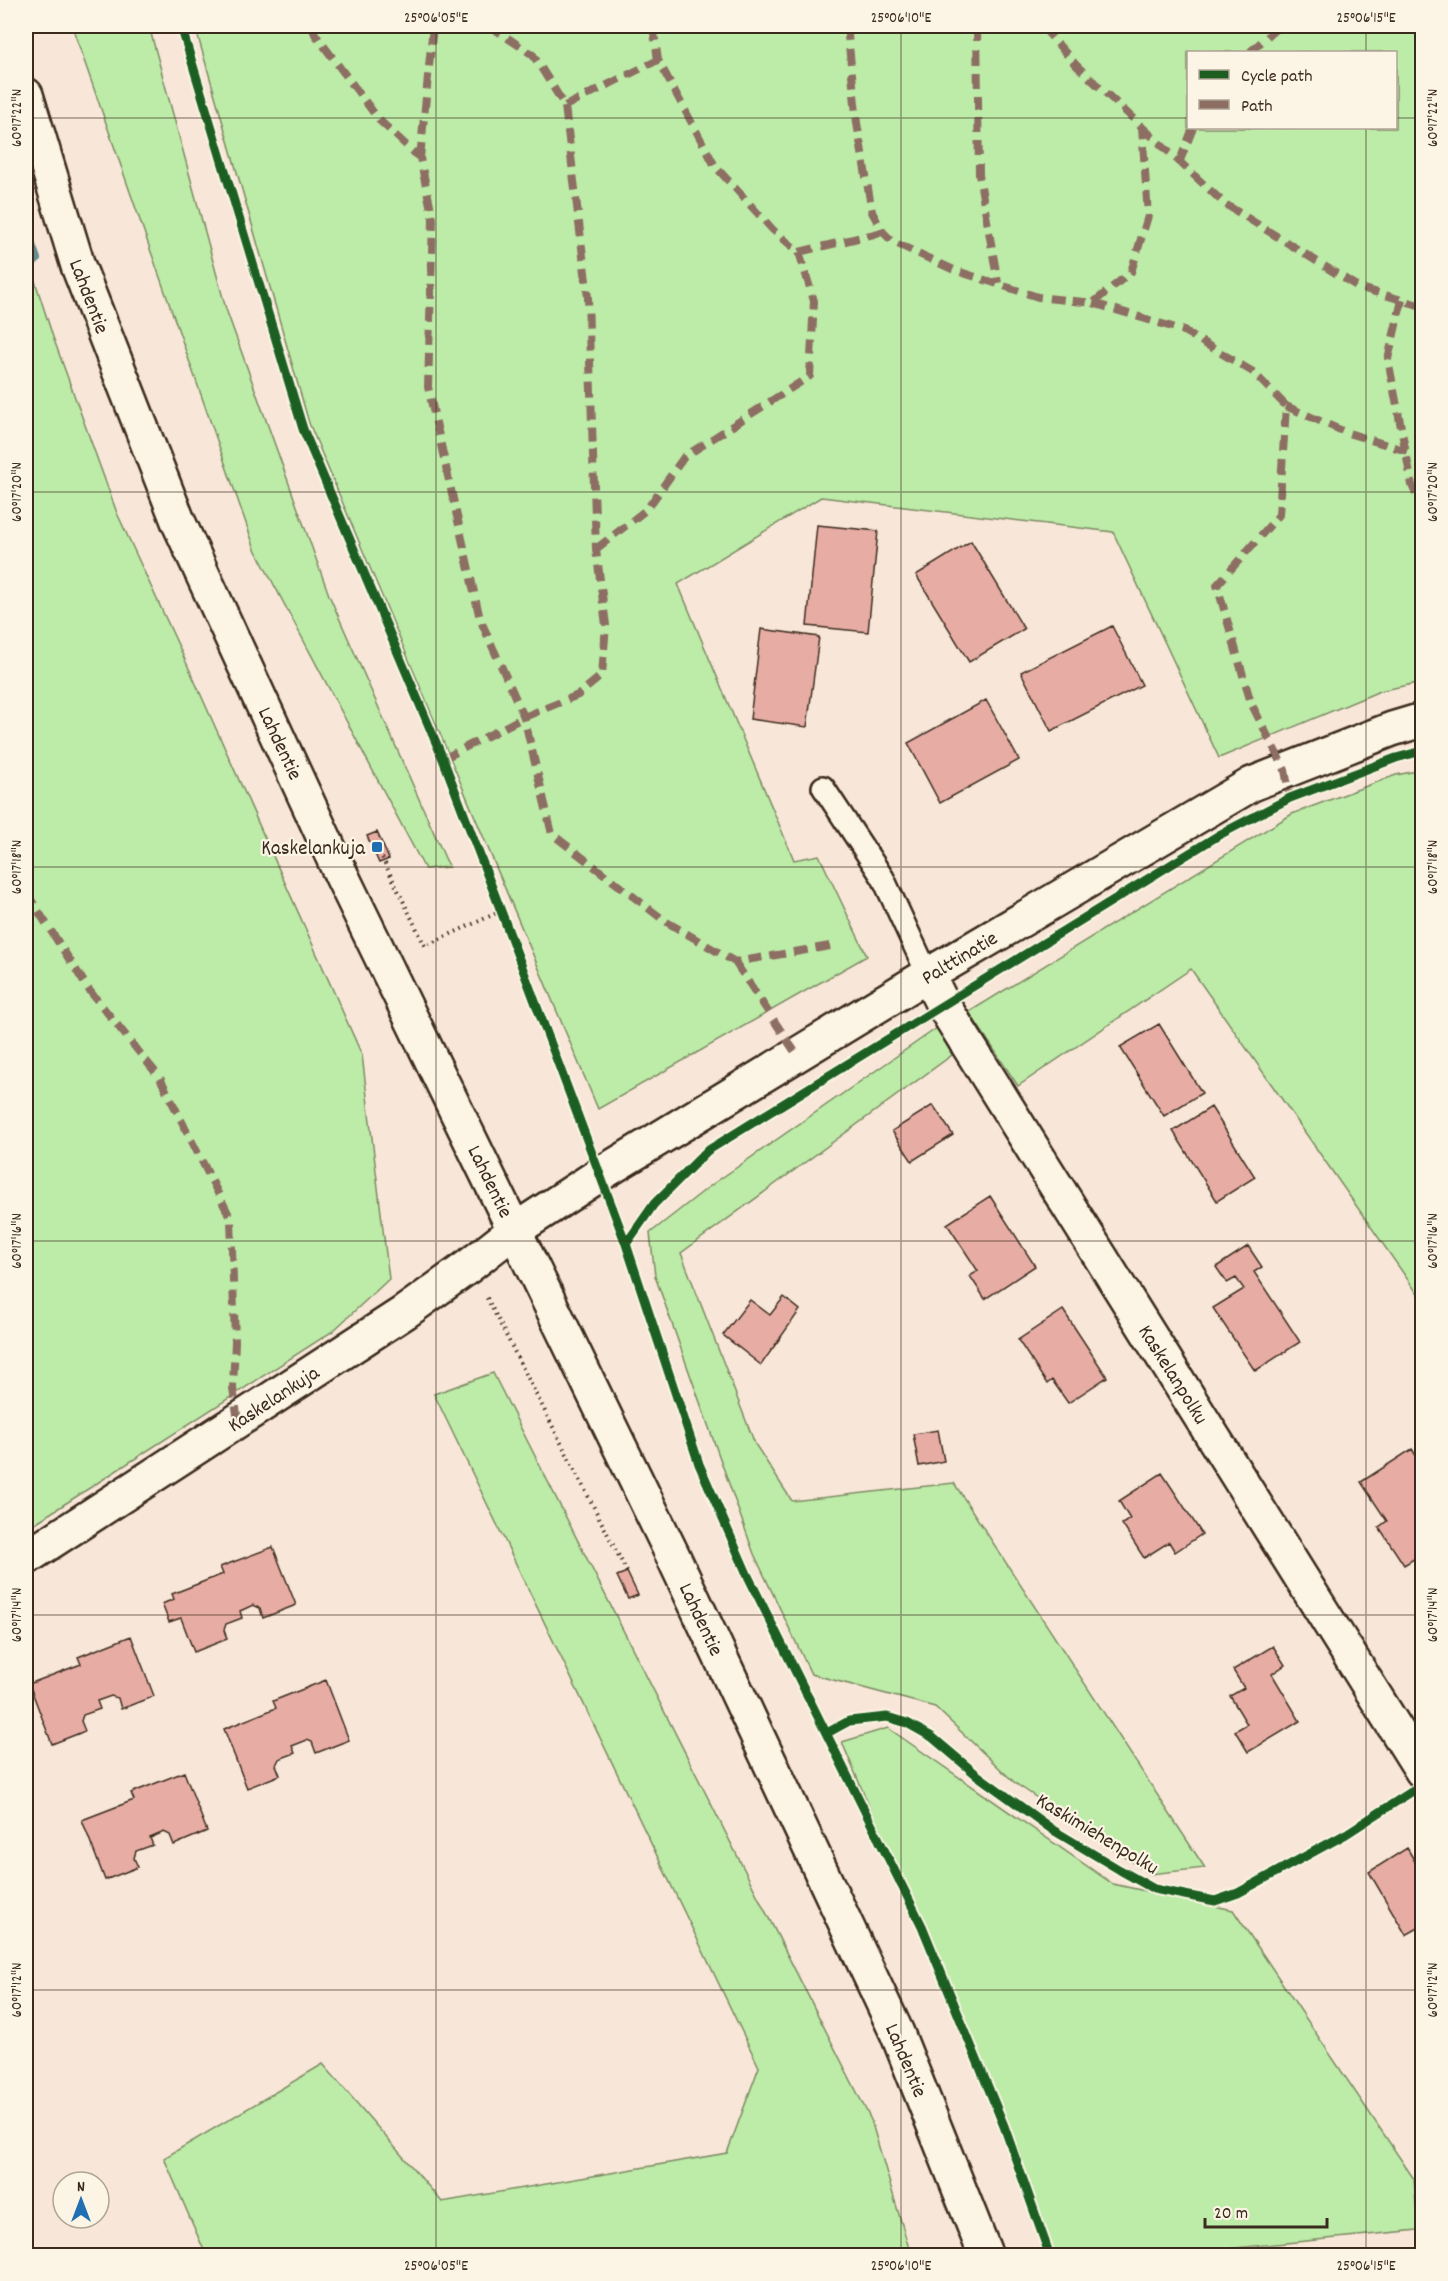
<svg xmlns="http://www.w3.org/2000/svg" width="1448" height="2281" font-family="Dekko,sans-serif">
  <rect width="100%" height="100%" fill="#f8e7d8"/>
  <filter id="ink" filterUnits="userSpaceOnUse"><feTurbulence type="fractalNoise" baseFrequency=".0167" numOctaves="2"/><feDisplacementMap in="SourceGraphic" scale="12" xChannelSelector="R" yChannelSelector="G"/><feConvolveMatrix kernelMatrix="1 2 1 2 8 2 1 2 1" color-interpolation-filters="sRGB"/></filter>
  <g filter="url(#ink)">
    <!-- green -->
    <path fill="#bdeba8" stroke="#7c8a63" stroke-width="1.5" fill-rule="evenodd" d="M72,26H149L226,309L329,595L449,867L425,869L255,549Z
      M195,26H1422V682L1380,691L1219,758L1113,532L821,497L678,584L794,860L819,855L867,956L598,1109L309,423ZM1396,52V128H1188V52Z
      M26,253L53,337L117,513L192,675L362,1055L389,1279L333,1331L26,1529Z
      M1422,770V1300L1191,969L1018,1086L969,1012L1292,814L1396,775Z
      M937,1028L952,1055L681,1253L755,1444L792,1501L954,1483L1205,1868L1150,1874L1015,1783L935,1707L811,1674L754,1554L655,1276L650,1233L710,1186Z
      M493,1373L871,2120L911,2255H206L164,2158L323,2064L442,2202L727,2153L759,2067L434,1394Z
      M888,1728L1113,1884L1233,1910L1414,2179L1418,2230L1164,2255H1051L1004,2126L842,1742Z"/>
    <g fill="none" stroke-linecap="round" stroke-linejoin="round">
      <!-- stream -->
      <path stroke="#638c8e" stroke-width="12" d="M26,234L35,259"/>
    </g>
    <!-- building -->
    <path fill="#e7ada4" stroke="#3b2a1e" stroke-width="1.5" d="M817,525L878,531L868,632L807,626Z
      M971,541L1024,629L969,662L916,575Z
      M1112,626L1142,685L1051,731L1021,672Z
      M761,629L819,637L807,727L750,719Z
      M986,700L1019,760L940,803L908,743Z
      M377,832L389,859L379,863L367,836Z
      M1159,1024L1202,1093L1164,1116L1120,1047Z
      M933,1105L953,1135L912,1161L892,1131Z
      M1211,1107L1255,1177L1217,1201L1173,1131Z
      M990,1196L1035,1266L985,1299L970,1276L978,1271L947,1224Z
      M1248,1246L1262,1267L1254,1272L1300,1342L1255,1371L1213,1308L1244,1289L1236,1278L1227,1283L1216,1267Z
      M784,1297L800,1310L761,1365L723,1335L750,1300L770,1315Z
      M1063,1310L1107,1377L1068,1403L1052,1380L1047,1384L1018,1340Z
      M938,1430L944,1461L919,1466L913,1434Z
      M1412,1449L1422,1465V1554L1404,1565L1379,1527L1387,1521L1361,1482Z
      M1162,1473L1202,1534L1175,1552L1169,1542L1144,1558L1122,1524L1130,1519L1119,1501Z
      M273,1547L296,1605L263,1618L260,1608L253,1605L240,1611L242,1618L226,1624L224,1630L227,1639L194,1652L181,1618L169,1622L162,1604L174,1599L172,1594L223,1574L220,1567Z
      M627,1572L638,1595L628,1599L617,1576Z
      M131,1636L154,1696L121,1709L118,1698L111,1696L97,1701L100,1709L83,1715L81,1721L85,1731L52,1744L29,1684L81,1664L78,1657Z
      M1273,1646L1285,1665L1272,1674L1300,1721L1248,1752L1235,1731L1247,1724L1230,1696L1244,1688L1233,1670Z
      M326,1680L349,1740L316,1753L312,1742L307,1740L292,1746L295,1753L279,1759L276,1765L280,1775L247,1788L224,1729L276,1708L273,1701Z
      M184,1772L207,1831L174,1845L170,1835L164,1832L150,1838L153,1845L136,1851L134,1858L138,1867L105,1880L82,1820L134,1800L131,1793Z
      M1407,1848L1422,1873V1926L1406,1935L1369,1872Z
      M1291,2252L1292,2256H1252Z"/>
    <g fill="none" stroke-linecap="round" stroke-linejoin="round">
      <defs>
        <path id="lane" d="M823,787L883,878L928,975"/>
        <path id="street" d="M928,975L943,1005L1422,1771
          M26,1558L405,1312L469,1266L515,1230"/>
        <path id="secondary" d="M26,95L78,266L178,521L337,866L672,1554L897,2033L986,2256
          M515,1230L599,1175L928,975L1252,784L1392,729L1422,720"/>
      </defs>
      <!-- lane casing -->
      <use href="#lane" stroke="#3b2a1e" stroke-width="26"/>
      <!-- street casing -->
      <use href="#street" stroke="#3b2a1e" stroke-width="38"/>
      <!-- secondary casing -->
      <use href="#secondary" stroke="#3b2a1e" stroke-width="38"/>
      <!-- path -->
      <path stroke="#3b2a1e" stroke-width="4" stroke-dasharray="1.5 4.5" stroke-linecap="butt" d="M377,847L425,946L501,911
        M487,1298L627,1572"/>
      <!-- lane -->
      <use href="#lane" stroke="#fcf5e5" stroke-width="21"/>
      <!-- street -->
      <use href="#street" stroke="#fcf5e5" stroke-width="33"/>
      <!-- secondary -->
      <use href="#secondary" stroke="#fcf5e5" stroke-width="33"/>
      <!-- quiet -->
      <path stroke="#8d6e63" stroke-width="8" stroke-dasharray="15 8" stroke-linecap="butt" d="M312,26L315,34L379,120L420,158L433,219L428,387L480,619L524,717L552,834L665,921L735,962L830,946
        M653,26L658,60
        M847,26L857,123L872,212L883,232L893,242L954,270L1038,297L1093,303L1131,272L1148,216L1142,127L1076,65L1042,26
        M977,26L979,175L998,283
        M1250,52L1279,26
        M565,106L658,60L715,166L773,230L799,252L883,232
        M1142,127L1225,204L1358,287L1422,306
        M420,158L433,26
        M1179,163L1193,128
        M1402,300L1388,359L1412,485L1422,509
        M1093,303L1182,330L1253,372L1286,406L1279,515L1217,585L1251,703L1285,770L1290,798
        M1286,406L1345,432L1407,451
        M596,549L647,509L684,457L810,376L814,301L799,252
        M443,759L524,717L578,695L602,675L606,625L596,549L588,298L565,106L533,55L490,26
        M26,892L89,990L160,1078L231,1219L235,1341L233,1388L238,1421
        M735,962L797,1055"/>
      <defs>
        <path id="cycleway" d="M181,26L303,429L443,759L501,911L626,1244L699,1464L747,1574L922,1926L1004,2126L1050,2256
          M626,1244L654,1204L707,1151L943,1005L1219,835L1290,798L1396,758L1422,751
          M827,1733L849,1721L887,1717L907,1723L932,1737L977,1775L1053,1830L1120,1870L1154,1889L1215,1901L1238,1893L1346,1834L1422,1785"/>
      </defs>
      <!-- cycleway casing -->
      <use href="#cycleway" stroke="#fcf5e5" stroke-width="13"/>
      <!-- cycleway -->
      <use href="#cycleway" stroke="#1b5e20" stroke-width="9"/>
    </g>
  </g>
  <!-- ticks -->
  <path fill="none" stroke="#3b2a1e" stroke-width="1.5" stroke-opacity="0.45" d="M436,26V2256M901,26V2256M1366,26V52M26,118H1188M1396,118H1422M1366,128V2256M26,492H1422M26,867H1422M26,1241H1422M26,1615H1422M26,1990H1422"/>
  <!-- markers -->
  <rect fill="#1f6fb2" stroke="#fcf5e5" stroke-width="2" x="371" y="841" width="12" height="12" rx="3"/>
  <g text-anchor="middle" stroke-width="4.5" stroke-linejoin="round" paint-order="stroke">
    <!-- street labels -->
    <g font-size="21" fill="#3b2a1e" stroke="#fcf5e5">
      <text transform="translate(90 296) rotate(69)" y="7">Lahdentie</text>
      <text transform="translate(281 743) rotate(65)" y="7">Lahdentie</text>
      <text transform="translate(959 957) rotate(-31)" y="7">Palttinatie</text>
      <text transform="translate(491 1181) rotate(64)" y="7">Lahdentie</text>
      <text transform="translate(1174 1374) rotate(58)" y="7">Kaskelanpolku</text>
      <text transform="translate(273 1398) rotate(-33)" y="7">Kaskelankuja</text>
      <text transform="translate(702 1619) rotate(65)" y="7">Lahdentie</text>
      <text transform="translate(1098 1833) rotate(31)" y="7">Kaskimiehenpolku</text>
      <text transform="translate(907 2060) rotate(67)" y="7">Lahdentie</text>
    </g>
    <!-- poi labels -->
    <g font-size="21" fill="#3b2a1e" stroke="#fcf5e5" text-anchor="end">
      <text x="365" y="854">Kaskelankuja</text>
    </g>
  </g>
  <!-- margin -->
  <rect width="1448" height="2281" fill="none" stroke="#fcf5e5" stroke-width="66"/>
  <!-- legend -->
  <rect x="1187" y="51" width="210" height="78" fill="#fcf5e5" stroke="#afa495" stroke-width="1.5"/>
  <rect x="1199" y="70" width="30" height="9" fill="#1b5e20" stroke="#afa495" stroke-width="1.5"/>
  <text x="1241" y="81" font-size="18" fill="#3b2a1e">Cycle path</text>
  <rect x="1199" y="100" width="30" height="9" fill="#8d6e63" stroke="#afa495" stroke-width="1.5"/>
  <text x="1241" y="111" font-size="18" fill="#3b2a1e">Path</text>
  <!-- north arrow -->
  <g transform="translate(81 2200)"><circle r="28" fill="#fcf5e5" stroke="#afa495" stroke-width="1.5"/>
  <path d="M0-4.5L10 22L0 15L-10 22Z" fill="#1f6fb2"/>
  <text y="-9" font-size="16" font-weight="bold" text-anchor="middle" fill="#3b2a1e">N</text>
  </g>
  <!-- scale -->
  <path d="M1205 2218v9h122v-9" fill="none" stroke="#3b2a1e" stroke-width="3"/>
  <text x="1214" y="2218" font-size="18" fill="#3b2a1e" stroke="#fcf5e5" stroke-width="4.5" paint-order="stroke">20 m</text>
  <rect x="33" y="33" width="1382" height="2215" fill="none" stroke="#3b2a1e" stroke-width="2"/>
  <g font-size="15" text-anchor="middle" fill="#3b2a1e">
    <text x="436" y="22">25°06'05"E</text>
    <text x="901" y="22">25°06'10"E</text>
    <text x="1366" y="22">25°06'15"E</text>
    <text transform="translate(16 118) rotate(-90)" y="5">60°17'22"N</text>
    <text transform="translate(1432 118) rotate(-90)" y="5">60°17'22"N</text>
    <text transform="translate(16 492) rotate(-90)" y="5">60°17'20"N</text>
    <text transform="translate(1432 492) rotate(-90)" y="5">60°17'20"N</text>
    <text transform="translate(16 867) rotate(-90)" y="5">60°17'18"N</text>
    <text transform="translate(1432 867) rotate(-90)" y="5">60°17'18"N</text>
    <text transform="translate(16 1241) rotate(-90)" y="5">60°17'16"N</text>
    <text transform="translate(1432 1241) rotate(-90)" y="5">60°17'16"N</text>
    <text transform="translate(16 1615) rotate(-90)" y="5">60°17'14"N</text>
    <text transform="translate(1432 1615) rotate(-90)" y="5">60°17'14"N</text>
    <text transform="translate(16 1990) rotate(-90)" y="5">60°17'12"N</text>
    <text transform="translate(1432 1990) rotate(-90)" y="5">60°17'12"N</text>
    <text x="436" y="2270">25°06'05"E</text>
    <text x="901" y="2270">25°06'10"E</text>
    <text x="1366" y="2270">25°06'15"E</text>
  </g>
</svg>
